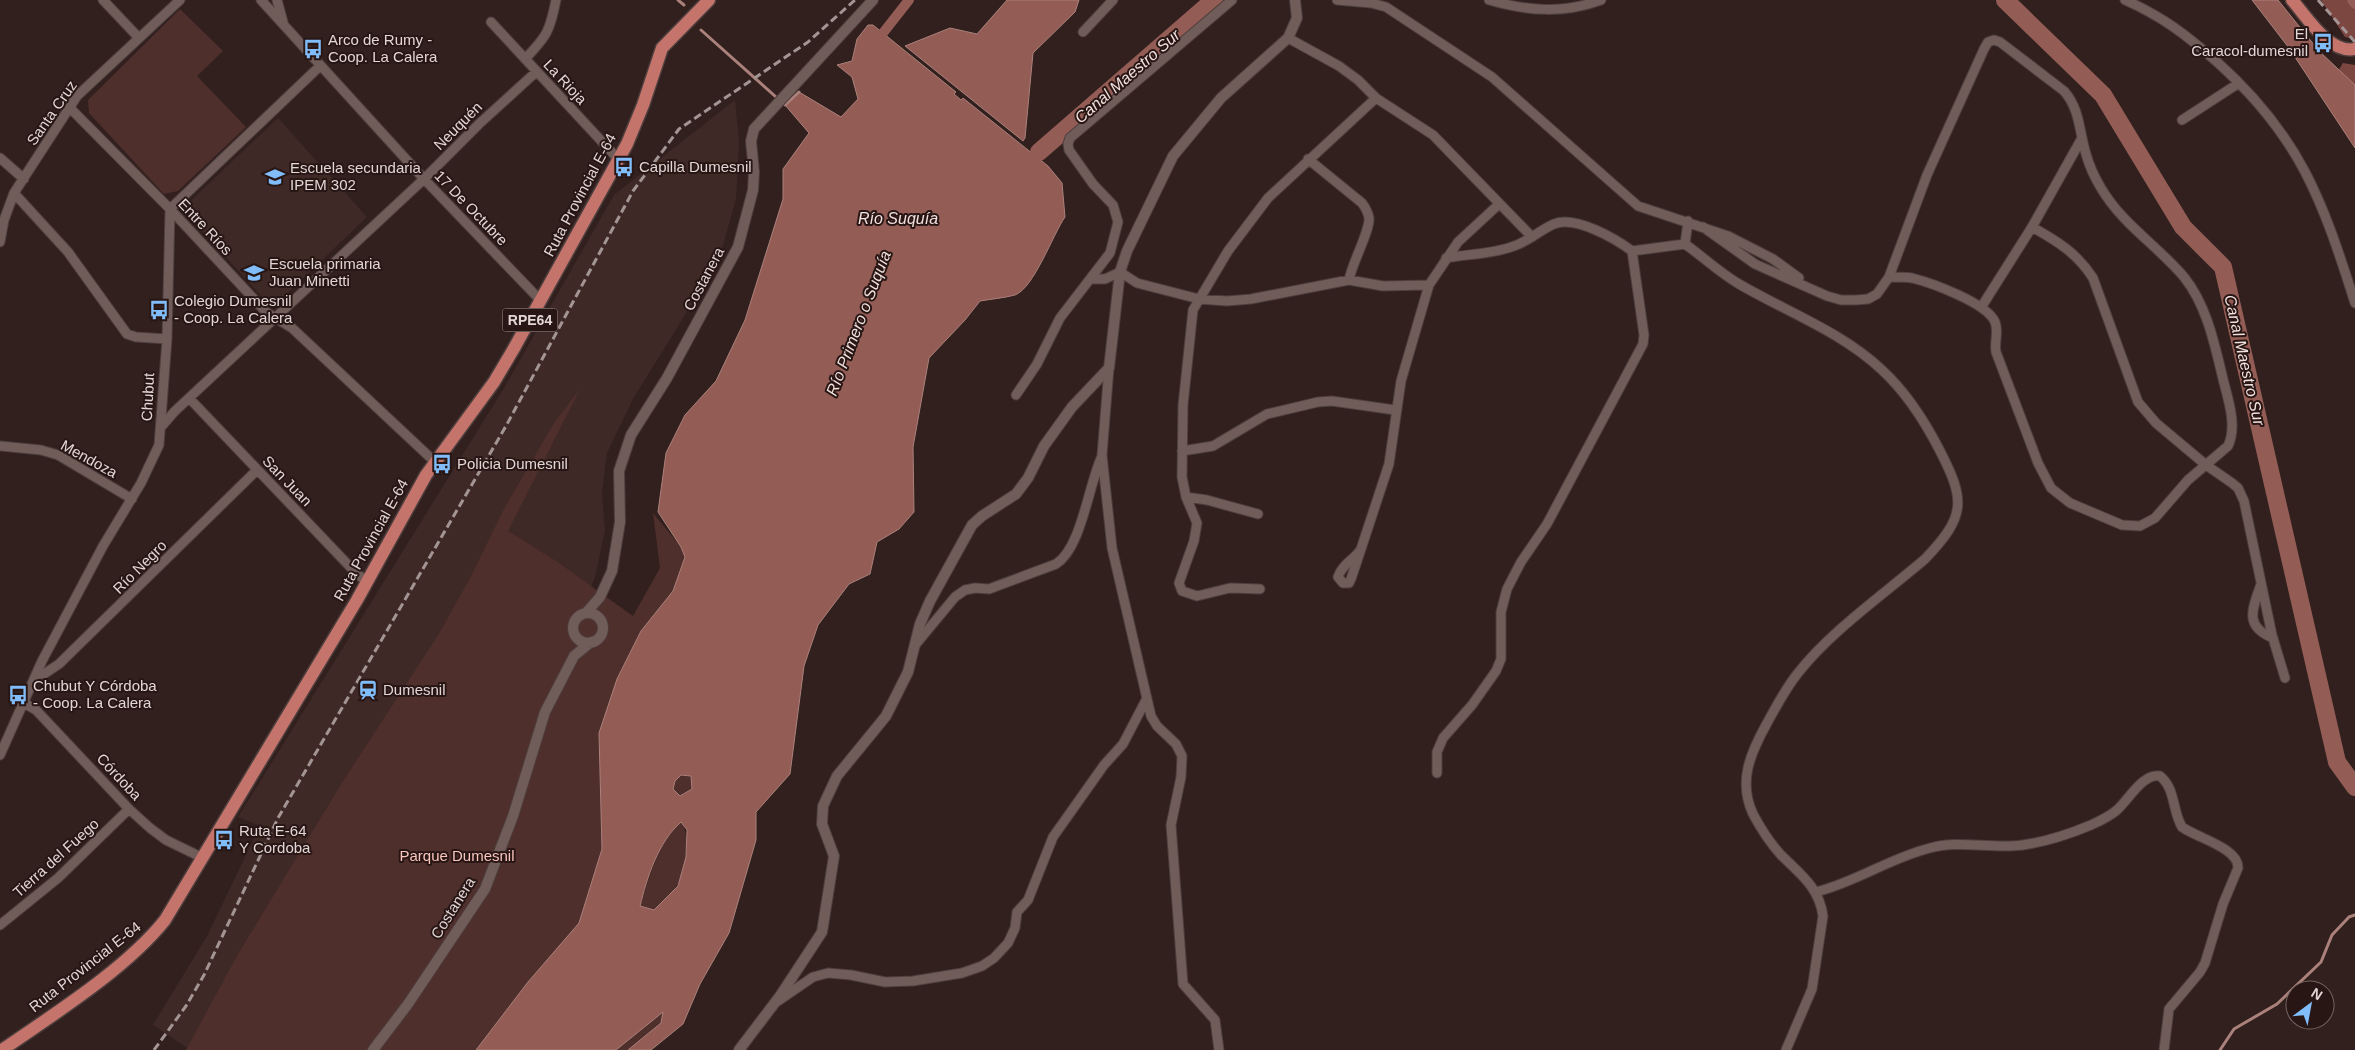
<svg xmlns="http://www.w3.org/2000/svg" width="2355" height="1050" font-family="Arial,sans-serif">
  <rect width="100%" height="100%" fill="#31201e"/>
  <!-- built -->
  <path fill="#3f2926" d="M735,100L739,142L736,199L719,260L633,399L607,453L602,494L605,531L595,577L538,710L190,1050L153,1025L207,936L260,826L238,817L504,388L614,195Z
    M278,118L367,217L272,308L182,209Z"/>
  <!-- green -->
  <path fill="#4f2f2c" d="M180,9L223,51L197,76L246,127L178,191L164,194L89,113L88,100Z
    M580,389L508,531L556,561L633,616L660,568L653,513L681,547L685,557L673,591L641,631L617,679L599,733L602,849L579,923L528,982L476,1050H186L238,954L342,783L440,632L470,578L504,509L554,423Z
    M681,775L691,776L692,789L680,796L673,789L675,781Z
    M681,822C691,835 686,874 676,887C670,895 661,903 654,910L640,906C650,877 657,844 681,822Z
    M663,1012L661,1023L628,1050H616Z"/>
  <!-- forest -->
  <path fill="#7c4641" d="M2321,0H2352L2355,4V39L2345,37Z
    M2343,63L2355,65V92L2335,76Z"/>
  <!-- water -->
  <path fill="#935c55" stroke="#ab817b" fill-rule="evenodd" d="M1007,0H1079L1075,12L1033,53L1025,138L1023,141L905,46L950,28L977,34Z
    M2252,0H2278L2319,51L2355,85V148L2289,48Z
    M868,25H873L956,92L954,94L961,100L963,98L1048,166L1062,183L1065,217C1053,234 1034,288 1015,295C1004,298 991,299 980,301L965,320L929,358L913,447L914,512L899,529L877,542L870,574L849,584L818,625L804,666L790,774L756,812V840L729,933L700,984L683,1024L651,1050H628L661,1023L663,1012L616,1050H476L528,982L579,923L602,849L599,733L617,679L641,631L673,591L685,557L681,547L658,512L666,453L685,415L716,381L745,320L783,199V169L809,133L785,105L799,92L841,117L858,99L852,77L837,65L852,61L857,39ZM681,775L691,776L692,789L680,796L673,789L675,781ZM681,822L687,830L686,857L678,886L654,910L640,906C647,878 658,842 681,822Z"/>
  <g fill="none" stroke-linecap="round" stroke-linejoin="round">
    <!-- stream -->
    <path stroke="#ab817b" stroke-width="3" d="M678,0L684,5
      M701,30L785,105L799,92
      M2220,1050L2234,1029L2277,1004L2321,962L2332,935L2349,917L2355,915"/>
    <!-- canal -->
    <path stroke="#935c55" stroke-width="10" d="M2352,0L2355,4
      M883,33L909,0"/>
    <!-- river -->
    <path stroke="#935c55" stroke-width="18" d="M2005,0L2103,95L2183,227L2223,267L2337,762L2355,787
      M1039,152L1214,0"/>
    <defs>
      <path id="minor" d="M103,0L139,38
        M261,0L424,179L541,301
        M277,0L283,22
        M1337,0L1371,3L1386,7L1492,77L1638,206L1728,236L1773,259L1799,278
        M1489,0C1527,11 1563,14 1601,0
        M2125,0C2163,17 2185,34 2216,61C2300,136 2322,199 2355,303
        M491,22L619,160
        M1083,32L1113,0
        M1288,38L1339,66L1358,80L1376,98L1433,135L1532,237
        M525,59C547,36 550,31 556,0
        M70,108L170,209L266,312L292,328L435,462
        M2182,120L2239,83
        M0,158L24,179
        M1308,159L1362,203C1365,207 1368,212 1369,218C1370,231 1352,263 1349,280
        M14,193L68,252L127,334L136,337L167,339
        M1688,221L1685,244C1703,257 1720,273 1739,284C1787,312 1842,332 1882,370C1907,393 1924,420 1939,449C1966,501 1966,516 1925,559C1884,594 1831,631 1798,673C1785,689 1776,707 1766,725C1750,754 1738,782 1753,814C1761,829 1770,843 1781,855C1800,874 1819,887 1823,916L1812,989L1786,1050
        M1703,227L1755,264L1827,296L1841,300H1856L1868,299L1877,294L1889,277L1927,175L1984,49L1988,42L1994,40L2000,42L2064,91C2080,109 2079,131 2086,154C2089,165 2095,178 2101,188C2122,224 2158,246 2184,277C2208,307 2215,347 2224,383C2229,402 2237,427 2228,446L2188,480L2155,518L2140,526L2122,525L2070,503L2051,488L2038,463L1996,352C1994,343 1999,331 1995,322C1987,303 1932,283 1912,278C1905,277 1896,277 1889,277
        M2032,227C2057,241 2077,253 2093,278L2138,402L2156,423L2206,465L2232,483L2238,488L2244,501L2272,635L2285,678
        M0,242L4,220L14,193L77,96L180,0
        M1632,251L1685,244
        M1090,279H1105L1120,272L1137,283L1199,299L1227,301L1251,299L1349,280L1383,286L1429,285
        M1982,306L2032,227L2082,138
        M1109,368L1102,455L1112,548L1151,716L1157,726L1176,744L1182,756L1181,777L1171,825L1183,984L1215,1020L1219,1050
        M1016,395L1037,364L1060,318L1110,253L1118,222L1113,205L1093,184L1069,150L1068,144L1070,138L1232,0
        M189,398L356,573L367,582
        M161,427L175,411L424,179L479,124L536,72
        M0,446L41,450L58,455L132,499
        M1182,451L1213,446L1267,414L1318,402L1332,401L1395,410
        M1186,497L1207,500L1258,514
        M1361,549L1351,579L1349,583H1343L1338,577C1342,564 1355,559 1361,549L1389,464L1401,381L1429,285L1458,242L1498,205
        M2261,584C2253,608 2243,626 2273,638
        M1260,589L1230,588L1197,596L1182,591L1179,583L1194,541L1197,523L1186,497L1182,477L1183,405L1193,310L1228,251L1268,198L1376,98
        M916,644L955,597L965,590L975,588L989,589L1056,564C1082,547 1088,486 1102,456
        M36,674H44L59,664L257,470
        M24,703L36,710L129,809L150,828L166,840L203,858
        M0,755L42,661L103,546L141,483L159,445L167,339L170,209L320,66
        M1437,773V752L1443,738L1472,705L1496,671L1501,659V612L1507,589L1521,562L1547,524L1643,344L1644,335L1632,251C1616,239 1575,215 1554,224C1540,230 1529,241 1514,246C1494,254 1468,254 1446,258
        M1816,892C1856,882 1890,858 1930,848C1956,841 1983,847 2010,846C2036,845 2067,835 2091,825C2100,821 2110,816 2117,810C2129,799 2143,773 2160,776C2176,789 2172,811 2182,827C2197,838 2239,848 2238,868L2223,904L2205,963L2200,972L2169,1009L2164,1050
        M0,925L58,878L129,809
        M778,1001L813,977L828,973L851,975L885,982L913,981L962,973L982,966L994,958L1008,943L1015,928L1017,912L1028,900L1053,837L1104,765L1123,744L1147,698"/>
      <path id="tertiary" d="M586,613L600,597L612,571L620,522L619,471L631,435L667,378L738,247L753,190L754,172L751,141L754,129L873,0
        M573 628a15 15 0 1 1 30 0a15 15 0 1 1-30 0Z
        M373,1050L408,1004L485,889L513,816L545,712L574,656L591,642
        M739,1050L780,996L822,932L834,856L822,824L823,806L837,776L886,716L908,672L920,624L930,601L972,525L982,516L1016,494L1028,478L1044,446L1072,407L1109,368L1120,272L1127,251L1173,156L1221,98L1288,38L1297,18L1295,0"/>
      <path id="primary" d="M2292,0C2307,17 2329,54 2355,49
        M2,1050C54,1014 126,969 165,920L357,600L426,475L494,382L513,350L627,144L643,105L662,48L709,0"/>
    </defs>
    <!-- minor casing -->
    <use href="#minor" stroke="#4d3e3d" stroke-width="11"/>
    <!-- tertiary casing -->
    <use href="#tertiary" stroke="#4d3e3d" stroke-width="12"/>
    <!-- primary casing -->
    <use href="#primary" stroke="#4d3e3d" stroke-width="15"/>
    <!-- minor -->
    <use href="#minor" stroke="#705c59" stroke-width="9"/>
    <!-- tertiary -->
    <use href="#tertiary" stroke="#705c59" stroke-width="10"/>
    <!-- primary -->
    <use href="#primary" stroke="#c5746c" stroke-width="12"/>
    <!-- rail -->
    <path stroke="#a39594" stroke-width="3" stroke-dasharray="8 4" stroke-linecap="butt" d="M2318,0L2355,42
      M154,1050L186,1006L204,975L278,818L506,426L633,191L679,129L808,42L855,0"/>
  </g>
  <!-- icons -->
  <defs>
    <symbol id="bus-bare" viewBox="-9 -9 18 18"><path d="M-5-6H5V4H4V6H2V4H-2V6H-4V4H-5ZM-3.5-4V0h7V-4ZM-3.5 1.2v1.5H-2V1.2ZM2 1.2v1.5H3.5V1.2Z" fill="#80bdfa" stroke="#271614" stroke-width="2.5" paint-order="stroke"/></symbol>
    <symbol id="school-bare" viewBox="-9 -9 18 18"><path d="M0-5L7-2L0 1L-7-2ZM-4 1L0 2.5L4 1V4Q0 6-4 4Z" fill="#80bdfa" stroke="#271614" stroke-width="2.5" paint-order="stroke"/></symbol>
    <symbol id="station-bare" viewBox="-9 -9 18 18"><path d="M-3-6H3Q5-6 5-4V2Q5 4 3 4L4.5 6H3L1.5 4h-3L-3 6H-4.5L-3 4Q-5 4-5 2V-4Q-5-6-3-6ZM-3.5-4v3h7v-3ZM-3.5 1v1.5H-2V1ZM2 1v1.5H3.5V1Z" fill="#80bdfa" stroke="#271614" stroke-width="2.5" paint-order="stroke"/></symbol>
  </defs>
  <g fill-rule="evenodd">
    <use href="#bus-bare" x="2309" y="29" width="28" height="28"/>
    <use href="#bus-bare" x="299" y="35" width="28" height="28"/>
    <use href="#bus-bare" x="610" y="153" width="28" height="28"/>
    <use href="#school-bare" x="261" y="163" width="28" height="28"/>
    <use href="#school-bare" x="240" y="259" width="28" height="28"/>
    <use href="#bus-bare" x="145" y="296" width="28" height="28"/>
    <use href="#bus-bare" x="428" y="450" width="28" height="28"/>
    <use href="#station-bare" x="354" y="676" width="28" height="28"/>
    <use href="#bus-bare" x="4" y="681" width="28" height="28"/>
    <use href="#bus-bare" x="210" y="826" width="28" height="28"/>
  </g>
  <g text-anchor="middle" stroke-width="4" stroke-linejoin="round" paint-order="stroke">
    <!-- shield labels -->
    <rect fill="#271614" stroke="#aa9c9b" stroke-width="1" x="502.5" y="308.5" width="55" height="23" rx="4"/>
    <g font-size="14" font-weight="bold" fill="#e2d6d5">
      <text x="530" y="325">RPE64</text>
    </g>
    <!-- poi labels -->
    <g font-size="15" fill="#e2d6d5" stroke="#271614" text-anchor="start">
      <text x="2308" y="39" text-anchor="end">El<tspan x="2308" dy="17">Caracol-dumesnil</tspan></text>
      <text x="328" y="45">Arco de Rumy -<tspan x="328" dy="17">Coop. La Calera</tspan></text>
      <text x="639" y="172">Capilla Dumesnil</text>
      <text x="290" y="173">Escuela secundaria<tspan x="290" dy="17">IPEM 302</tspan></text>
      <text x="269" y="269">Escuela primaria<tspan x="269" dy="17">Juan Minetti</tspan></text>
      <text x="174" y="306">Colegio Dumesnil<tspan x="174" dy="17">- Coop. La Calera</tspan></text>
      <text x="457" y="469">Policia Dumesnil</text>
      <text x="33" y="691">Chubut Y Córdoba<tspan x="33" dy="17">- Coop. La Calera</tspan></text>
      <text x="383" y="695">Dumesnil</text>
      <text x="239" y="836">Ruta E-64<tspan x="239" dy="17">Y Cordoba</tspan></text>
    </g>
    <!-- street labels -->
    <g font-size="15" fill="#e2d6d5" stroke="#271614">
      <text transform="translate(565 82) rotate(47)" y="5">La Rioja</text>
      <text transform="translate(52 113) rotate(-55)" y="5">Santa Cruz</text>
      <text transform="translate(458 126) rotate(-45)" y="5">Neuquén</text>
      <text transform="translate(580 195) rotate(-62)" y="5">Ruta Provincial E-64</text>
      <text transform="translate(471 208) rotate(46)" y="5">17 De Octubre</text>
      <text transform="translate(205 227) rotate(47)" y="5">Entre Ríos</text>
      <text transform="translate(704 279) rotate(-62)" y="5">Costanera</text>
      <text transform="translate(148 397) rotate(-87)" y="5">Chubut</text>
      <text transform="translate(89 459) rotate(29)" y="5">Mendoza</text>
      <text transform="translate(287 481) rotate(46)" y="5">San Juan</text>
      <text transform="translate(371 540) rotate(-61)" y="5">Ruta Provincial E-64</text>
      <text transform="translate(140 567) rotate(-45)" y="5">Río Negro</text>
      <text transform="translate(119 777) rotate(47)" y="5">Córdoba</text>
      <text transform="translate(56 858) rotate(-42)" y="5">Tierra del Fuego</text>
      <text transform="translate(453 908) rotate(-58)" y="5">Costanera</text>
      <text transform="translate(85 967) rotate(-38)" y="5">Ruta Provincial E-64</text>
    </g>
    <!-- park labels -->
    <g font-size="15" fill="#fac5be" stroke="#271614">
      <text x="457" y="861">Parque Dumesnil</text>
    </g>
    <!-- water labels -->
    <g font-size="16" font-style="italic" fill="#f2e0dd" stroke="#271614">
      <text transform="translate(1127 76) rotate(-41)" y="6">Canal Maestro Sur</text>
      <text x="898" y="224">Río Suquía</text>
      <text transform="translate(858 323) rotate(-69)" y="6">Río Primero o Suquía</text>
      <text transform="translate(2245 360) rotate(77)" y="6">Canal Maestro Sur</text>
    </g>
  </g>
  <!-- north arrow -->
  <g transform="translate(2310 1005) rotate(32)"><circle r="24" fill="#271614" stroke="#726361"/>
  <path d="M0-4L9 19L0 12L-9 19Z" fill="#80bdfa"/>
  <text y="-8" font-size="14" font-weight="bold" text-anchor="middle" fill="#e2d6d5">N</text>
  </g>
</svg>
